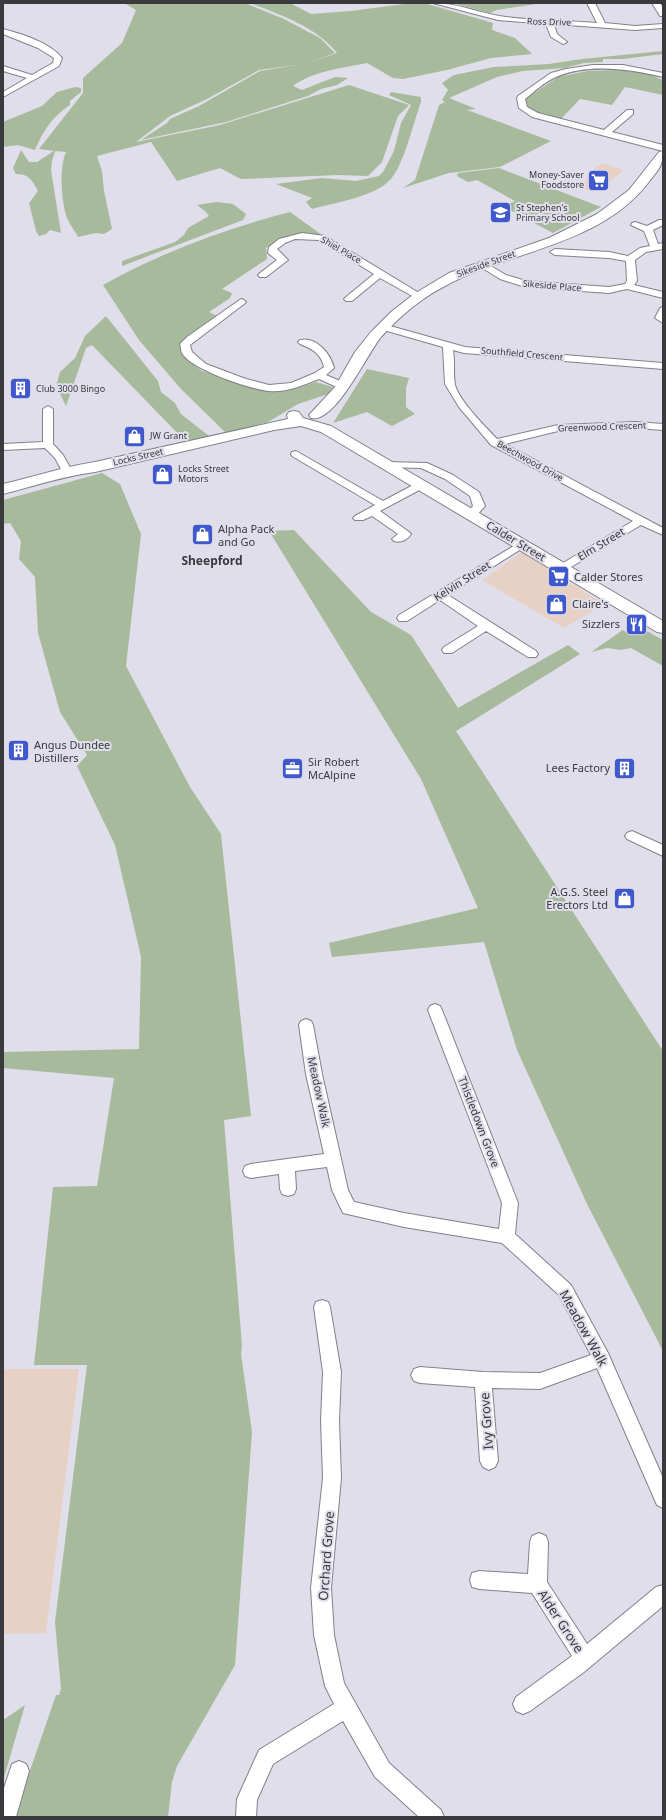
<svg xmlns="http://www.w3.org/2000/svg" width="666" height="1820" font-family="'Noto Sans',sans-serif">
  <rect width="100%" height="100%" fill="#e0deea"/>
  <!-- commercial -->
  <path fill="#e7d1c5" d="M602,163L624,170L600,190L588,191L583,187L588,174Z
    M522,552L604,604L564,628L482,580Z
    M3,1369H79L46,1633L3,1634Z"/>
  <!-- green -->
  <path fill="#a8ba9c" d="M124,3H245L284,19L320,38L335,53L305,64L337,53C317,27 280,15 250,3H290L311,14L351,11L412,3H424L493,23L492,30L515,38L532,54L491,58L447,70L403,79L393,78L367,63C343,68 313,71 293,86L302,90L335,77L348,78L337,85L321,89L308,96L226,122L141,140L167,123L170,119L199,106L260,71L302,64L259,70L207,99L170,116L136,142L220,125L349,85L409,105L398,116L382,162L368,176L338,175L241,179L220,168L177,181L151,142L97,156L102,171L104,191L112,229L104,234L96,233L78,237C75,231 70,225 67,218C61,202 59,167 66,152L55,151L52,161L51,170L61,233L50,230L46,234L39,236L36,231L29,203L38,191C32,180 29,174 16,174L13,168L21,150L29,162H37L54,151L39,149L83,93V78L122,43L136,10Z
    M452,3H543L497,10L490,13Z
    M663,51V54L623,59H603V62L584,63L565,68L523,71L497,77L449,98L476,109L467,110L551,141L500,167L449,173L403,188L415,180L439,105L445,102L442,100L448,90L442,83L454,75L494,67L549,64L582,59Z
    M619,70L648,74L663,80V95L625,87L612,105L580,99L561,119L537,114L528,108L525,99L558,77L587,71Z
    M75,87L81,88V92L70,101V105C51,118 44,130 35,150L18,145L3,147V122L42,106L57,92Z
    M391,92L421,97V102C413,123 405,162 391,179C375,197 334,203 312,209L306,202L312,198L276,184L322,178L356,181L379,176L383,172L394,151L401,123L411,105L389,95Z
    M499,168L601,207L553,233L508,209L509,204L515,201L477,180L468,182L457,176L458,173Z
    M216,202L233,204L246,214L243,220L122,266V261L175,242L184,235L188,228L209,216L206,212L197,205Z
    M290,212L322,235C298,234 287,234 266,248L267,259L222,289L232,293L230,298L209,312L217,316L181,346L187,360L202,371L263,389H293L316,382L333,387L328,394L298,404L268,422L227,434L181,389L139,340L103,285C160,253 227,228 290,212Z
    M106,316L158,381L161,392L175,403L181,414L209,436L185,441L92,345L86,348L66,406L56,386L60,372L75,358L85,336Z
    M367,369L409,378L406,388V407L415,414L392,426L367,412L333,423Z
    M102,473L120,484L141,534L126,666L190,787L221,834L251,1116L224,1120L242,1346L241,1354L252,1432L235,1665L177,1766L172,1782L168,1817H14L56,1695H59L61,1689L55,1622L87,1365H34L53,1187L97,1186L114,1078L3,1068V1052L139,1049L141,957L115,845L77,766L87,755L60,712L38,633L35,577L19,559L21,541L10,523L3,524V500Z
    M294,530L371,612L411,635L458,708L568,645L580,654L456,731L663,1051V1351L587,1204L517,1050L484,942L332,957L329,943L478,908L421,779L269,531Z
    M623,630L631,635L645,630L663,640V666L631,648L621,650L607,648L591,652Z
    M25,1705L3,1781V1720Z"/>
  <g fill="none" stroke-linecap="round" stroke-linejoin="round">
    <defs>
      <path id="street" d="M433,3C456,3 477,12 499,16C532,21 565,20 597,23L587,3H595L605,23L635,26L663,24V28L635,30L554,24L557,34L567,42L563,44L551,37L546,24L498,20Z
        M652,3H660L663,8V16H660Z
        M3,29C22,34 49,42 62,58L59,66L3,97V92L27,78L3,71V66L32,75L53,63L54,58L38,48L3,34Z
        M593,65H623L663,73V77C630,69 588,63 556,77C544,82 535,91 525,99L527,107L538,113L604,130L627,110H633V114L612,132L663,145V151L532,117L519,108L517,98L518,96L551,73L566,69Z
        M659,220H663V225L653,230L658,244L663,243V249L646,252L635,260L637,281L634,285L663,292V298L627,289L609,293L525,287L500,279L476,264L481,261L484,262L506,275L526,281L609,287L625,284L627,281L626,261L609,258L555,255L550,252L555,249L609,252L628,256L640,248L650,246L644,231L631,225L632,223L635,222L647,226Z
        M302,233L325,236L424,296L422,298H416L380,278L352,301H346L344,299L346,297L374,274L319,240L295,239L285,243L277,249L288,260L266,277H260L258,275L260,273L277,260L268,253L269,247L279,239Z
        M241,299L244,300L246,302L244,304L190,345L192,352L206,364L246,379L269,385L291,383L315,373L324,367C321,353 312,349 300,344L298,342L300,340C316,336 331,354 334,368L326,375L347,384L348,386L347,388H339L319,379C303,385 286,393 268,391C250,389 190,369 182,353C181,351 181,347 180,344L187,337Z
        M663,307V323L655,318L660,308Z
        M383,324L465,347L663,363V369L464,353L453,350C455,361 453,374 455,385C460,402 485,426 497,439L558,425L636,422L663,424V430L636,428L558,431L505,444L663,528V535L641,525L566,570H558L556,568L558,566L633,521L491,445L459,407L445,384L443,347L380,329L378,327L380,325Z
        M48,406L53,409V444L63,455L72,471L71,473H63L55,458L45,448L3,450V444L43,442V409Z
        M296,451L383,501L417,483H425L426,485L425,487L380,511L409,532L411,534C407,540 401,543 394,541L392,539L398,534L372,516L363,520H355L353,518L355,516L375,505L292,456L291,454L292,452Z
        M386,462L427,463L453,475L479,492L485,506L476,516H468L466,514L473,506L470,496L445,479L421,468L382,467L381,465Z
        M522,541L528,544L526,546L448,595L536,651L538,654L536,657H528L486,631L452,653H444L442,650L444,647L478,626L440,600L407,621H399L397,618L399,615Z
        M632,831L663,845V856L627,839L625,836L627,833Z
        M435,1004L440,1006L442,1010L518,1203L515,1234L571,1285L608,1353L663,1478V1508L657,1505L597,1368L540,1389L492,1388L498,1461L495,1467L489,1470L483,1467L480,1461L475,1387L420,1383L414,1381L411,1375L414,1369L420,1367L483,1372L540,1373L591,1355L559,1295L502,1243L404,1227L343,1213L332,1190L327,1167L295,1171L296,1189L294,1194L288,1196L282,1194L280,1189L279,1174L251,1178L245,1176L243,1171L245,1166L251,1164L324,1154L306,1074L299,1025L301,1021L306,1019L311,1021L313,1025L322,1074L348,1190L354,1202L404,1213L499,1229L502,1203L428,1010L430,1006Z
        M322,1300L328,1302L330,1307L341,1372L339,1421L341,1478L331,1588L334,1635L344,1683L389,1763L441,1810L444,1817H419L375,1777L343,1721L273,1764L257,1800L256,1817H236L237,1799L259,1750L334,1704L325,1686L314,1635L311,1588L323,1478L321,1421L323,1372L314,1307L316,1302Z
        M539,1533L546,1536L548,1542L547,1582L587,1644L656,1587L663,1585V1606L584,1672L530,1711L523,1714L516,1711L513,1704L516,1697L572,1656L532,1593L479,1589L472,1587L470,1580L472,1573L479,1571L528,1574L530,1542L532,1536Z
        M19,1761L26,1764L29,1771L16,1817H3V1791L12,1764Z"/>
      <path id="secondary" d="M663,151C663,167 657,171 648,183C599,246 511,250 445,286C421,298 399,317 381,337C367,354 335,424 311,418L309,415L335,387L355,352L371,332L391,312L414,294L449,273L549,238L597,214L629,190L659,152Z
        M294,411L299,412L303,418L331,426L663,621V633L657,632L321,432L301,426L274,430L95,472C64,476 34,486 3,494V484C34,477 63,467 95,462L288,419L287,415L289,412Z"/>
    </defs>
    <!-- street casing -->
    <use href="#street" stroke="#82808b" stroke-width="2"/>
    <!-- secondary casing -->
    <use href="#secondary" stroke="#82808b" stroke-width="2"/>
    <!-- street -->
    <use href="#street" fill="#fff" fill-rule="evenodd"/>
    <!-- secondary -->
    <use href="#secondary" fill="#fff" fill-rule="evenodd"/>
  </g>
  <!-- icons -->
  <defs>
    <symbol id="supermarket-square" viewBox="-11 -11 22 22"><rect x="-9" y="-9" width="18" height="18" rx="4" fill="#3f59cc" stroke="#e0deea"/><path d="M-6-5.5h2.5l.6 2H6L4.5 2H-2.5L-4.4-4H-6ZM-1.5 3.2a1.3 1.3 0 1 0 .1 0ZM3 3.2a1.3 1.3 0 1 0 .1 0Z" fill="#fff"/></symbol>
    <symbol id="school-square" viewBox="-11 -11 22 22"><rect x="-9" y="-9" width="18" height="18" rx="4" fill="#3f59cc" stroke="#e0deea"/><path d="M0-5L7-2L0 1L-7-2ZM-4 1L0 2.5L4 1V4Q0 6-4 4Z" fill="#fff"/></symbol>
    <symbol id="building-square" viewBox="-11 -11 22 22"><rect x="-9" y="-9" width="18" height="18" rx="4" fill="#3f59cc" stroke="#e0deea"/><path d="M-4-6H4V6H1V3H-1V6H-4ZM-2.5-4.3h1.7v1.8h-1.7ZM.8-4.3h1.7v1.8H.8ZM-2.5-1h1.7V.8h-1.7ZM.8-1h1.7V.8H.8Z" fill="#fff"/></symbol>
    <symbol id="shop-square" viewBox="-11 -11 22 22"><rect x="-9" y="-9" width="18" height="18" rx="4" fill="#3f59cc" stroke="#e0deea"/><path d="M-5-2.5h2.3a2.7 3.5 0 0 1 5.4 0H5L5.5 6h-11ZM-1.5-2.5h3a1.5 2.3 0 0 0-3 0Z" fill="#fff"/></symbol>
    <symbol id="restaurant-square" viewBox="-11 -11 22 22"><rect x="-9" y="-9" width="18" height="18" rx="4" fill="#3f59cc" stroke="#e0deea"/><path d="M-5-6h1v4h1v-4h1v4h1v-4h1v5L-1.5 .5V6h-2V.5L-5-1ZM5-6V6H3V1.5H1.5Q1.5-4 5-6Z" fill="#fff"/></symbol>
    <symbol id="office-square" viewBox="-11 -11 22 22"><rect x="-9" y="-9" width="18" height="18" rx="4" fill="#3f59cc" stroke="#e0deea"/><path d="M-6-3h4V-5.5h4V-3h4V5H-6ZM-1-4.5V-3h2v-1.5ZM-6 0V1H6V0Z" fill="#fff"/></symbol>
  </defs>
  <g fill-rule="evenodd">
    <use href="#supermarket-square" x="586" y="168" width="25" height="25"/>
    <use href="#school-square" x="488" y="200" width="25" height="25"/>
    <use href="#building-square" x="8" y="376" width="25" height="25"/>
    <use href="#shop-square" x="122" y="424" width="25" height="25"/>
    <use href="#shop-square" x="150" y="462" width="25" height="25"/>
    <use href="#shop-square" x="190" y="522" width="25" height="25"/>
    <use href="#supermarket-square" x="546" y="564" width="25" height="25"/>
    <use href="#shop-square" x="544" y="592" width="25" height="25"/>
    <use href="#restaurant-square" x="624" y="612" width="25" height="25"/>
    <use href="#building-square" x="6" y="738" width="25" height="25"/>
    <use href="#office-square" x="280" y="756" width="25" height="25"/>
    <use href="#building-square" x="612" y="756" width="25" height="25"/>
    <use href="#shop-square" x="612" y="886" width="25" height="25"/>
  </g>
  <g text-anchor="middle" stroke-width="4" stroke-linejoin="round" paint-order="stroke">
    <!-- far-street labels -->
    <g font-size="9" fill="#3a393e" stroke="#e0deea">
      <text transform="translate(549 22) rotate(2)" y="3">Ross Drive</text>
      <text transform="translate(341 250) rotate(30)" y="3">Shiel Place</text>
      <text transform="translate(486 264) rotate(-20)" y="3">Sikeside Street</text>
      <text transform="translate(552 286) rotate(5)" y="3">Sikeside Place</text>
      <text transform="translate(522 354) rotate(5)" y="3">Southfield Crescent</text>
      <text transform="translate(602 427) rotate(-2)" y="3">Greenwood Crescent</text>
      <text transform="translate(138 457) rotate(-13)" y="3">Locks Street</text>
      <text transform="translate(530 461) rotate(29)" y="3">Beechwood Drive</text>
    </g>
    <!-- far-poi labels -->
    <g font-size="9" fill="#3a393e" stroke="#e0deea" text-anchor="start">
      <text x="584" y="178" text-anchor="end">Money-Saver<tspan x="584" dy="10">Foodstore</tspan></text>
      <text x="516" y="211">St Stephen's<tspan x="516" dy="10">Primary School</tspan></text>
      <text x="36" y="392">Club 3000 Bingo</text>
      <text x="150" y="439">JW Grant</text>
      <text x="178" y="472">Locks Street<tspan x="178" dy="10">Motors</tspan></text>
    </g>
    <!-- poi labels -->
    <g font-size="11" fill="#3a393e" stroke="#e0deea" text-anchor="start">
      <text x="218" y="533">Alpha Pack<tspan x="218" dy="13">and Go</tspan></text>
      <text x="574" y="581">Calder Stores</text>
      <text x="572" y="608">Claire's</text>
      <text x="620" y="628" text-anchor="end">Sizzlers</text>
      <text x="34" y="749">Angus Dundee<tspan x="34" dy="13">Distillers</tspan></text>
      <text x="308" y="766">Sir Robert<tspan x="308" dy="13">McAlpine</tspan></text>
      <text x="610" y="772" text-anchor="end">Lees Factory</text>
      <text x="608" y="896" text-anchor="end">A.G.S. Steel<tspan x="608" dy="13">Erectors Ltd</tspan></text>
    </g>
    <!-- street labels -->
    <g font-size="11" fill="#3a393e" stroke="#e0deea">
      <text transform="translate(516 541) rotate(31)" y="4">Calder Street</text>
      <text transform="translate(601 544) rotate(-31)" y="4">Elm Street</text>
      <text transform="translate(462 581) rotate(-32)" y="4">Kelvin Street</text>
      <text transform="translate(319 1092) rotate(78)" y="4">Meadow Walk</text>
      <text transform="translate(479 1122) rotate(69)" y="4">Thistledown Grove</text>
    </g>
    <!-- neighbourhood labels -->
    <g font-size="12" font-weight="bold" fill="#3a393e" stroke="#e0deea">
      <text x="212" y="565">Sheepford</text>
    </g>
    <!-- near-street labels -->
    <g font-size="13" fill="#3a393e" stroke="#e0deea">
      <text transform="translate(584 1328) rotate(61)" y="5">Meadow Walk</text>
      <text transform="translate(486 1421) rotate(-94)" y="5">Ivy Grove</text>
      <text transform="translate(326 1556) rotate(-86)" y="5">Orchard Grove</text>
      <text transform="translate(561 1621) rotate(57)" y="5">Alder Grove</text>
    </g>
  </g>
  <!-- border -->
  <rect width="666" height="1820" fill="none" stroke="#3a393e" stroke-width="8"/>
</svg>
